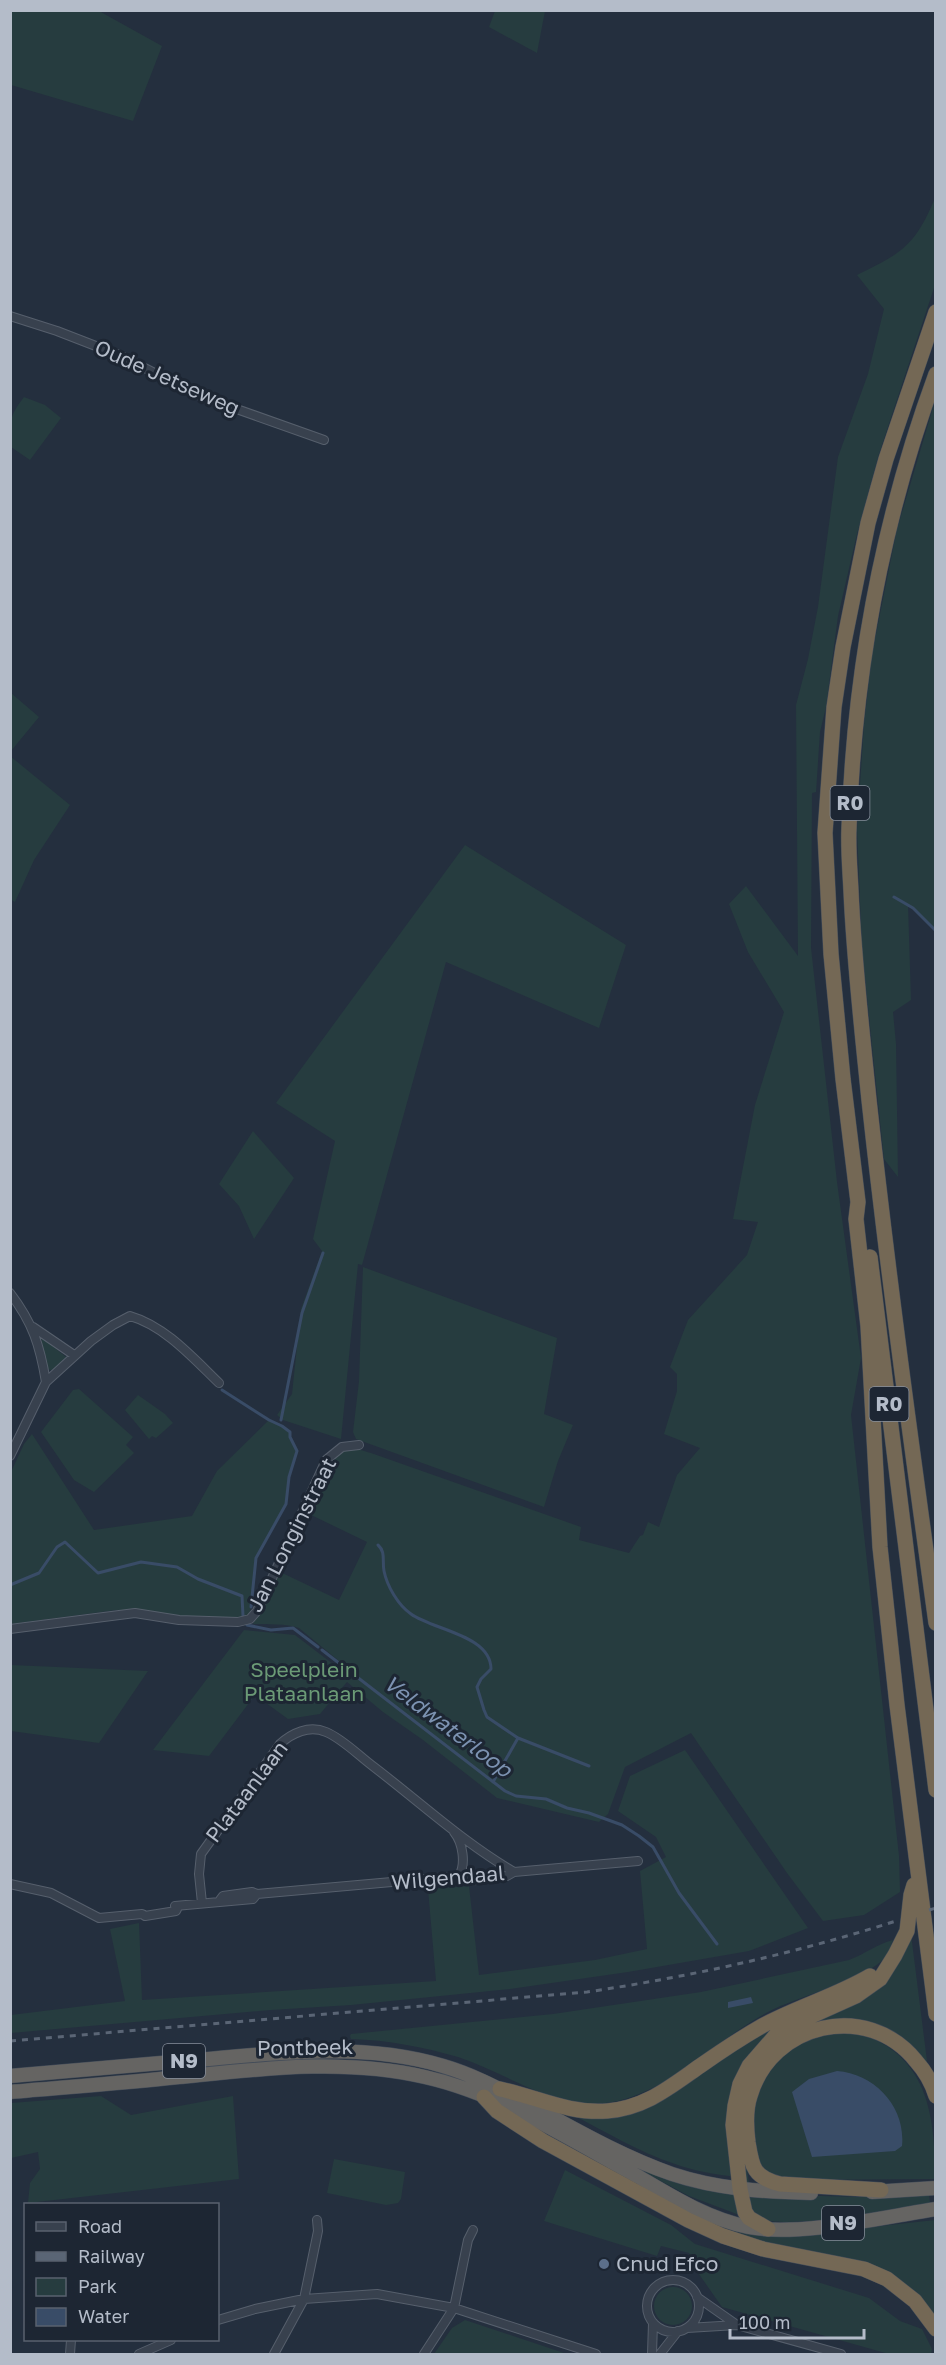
<svg xmlns="http://www.w3.org/2000/svg" width="946" height="2365" font-family="'Golos Text',sans-serif">
  <rect width="100%" height="100%" fill="#242f3e"/>
  <!-- green -->
  <path fill="#263c3f" d="M10,11H99L162,46L133,121L11,85Z
    M495,11H545L537,53L489,27Z
    M935,198V285L878,457L857,534L838,616L826,707L820,732L816,792L812,793L811,948L837,1182L861,1358L851,1415L899,1856L900,1892L864,1915L823,1921L787,1873L691,1733L625,1767L608,1814L599,1822L497,1798L423,1740L383,1712L347,1682L320,1714L288,1719L255,1695L209,1756L153,1750L244,1630L295,1635L350,1677L356,1675L299,1628C286,1623 267,1625 253,1624L278,1571L339,1600L367,1542L307,1513C314,1494 323,1455 347,1449C355,1447 364,1451 371,1453L581,1527L579,1540L629,1553L640,1536L643,1535L648,1522L659,1527L677,1475L700,1448L664,1434L677,1391V1374L670,1367L688,1320L747,1255L758,1222L733,1219L755,1105L784,1012L748,952L729,904L746,886L798,956L796,705L808,659L818,607L838,457L868,374L884,309L857,275C902,253 915,246 935,198Z
    M24,397L45,405L61,418L30,460L11,447C10,422 8,418 24,397Z
    M935,401L936,931L908,904L911,1000L893,1012L896,1044L898,1177L884,1159L862,950L857,830L864,724L872,654L897,529Z
    M11,693L39,717L11,751Z
    M10,756L70,805L34,860L15,902L10,899Z
    M465,845L626,945L599,1028L446,962L362,1265L358,1264L341,1439L283,1420L277,1415L292,1394L301,1309L322,1251L313,1239L335,1141L276,1103Z
    M253,1131L294,1178L254,1239L239,1206L219,1184Z
    M363,1267L557,1338L544,1414L573,1425L558,1461L544,1507L356,1439L353,1432L359,1381Z
    M41,1337L66,1357L54,1371L47,1369Z
    M79,1389L133,1437L126,1445L134,1453L94,1492L74,1480L41,1432L73,1390Z
    M138,1395L165,1414L173,1423L156,1438L152,1436L149,1439L125,1410Z
    M269,1420L282,1426L290,1432V1437L297,1451L289,1477L286,1504L256,1558L250,1615L246,1619L181,1616L136,1610H116L11,1624V1472L24,1444L32,1434L94,1530L192,1516L217,1471Z
    M11,1665L148,1671L99,1743L11,1731Z
    M685,1750L808,1928L749,1951L628,1972L510,1989L351,2005L271,2010L11,2033V2015L125,2001L110,1929L139,1923L142,2000L436,1981L428,1889L469,1886L479,1975L595,1960L647,1949L640,1871L666,1857L656,1837L618,1811L630,1776Z
    M911,1934L928,2069C918,2056 907,2043 892,2034C835,2004 759,2036 745,2099C739,2126 745,2155 749,2182H744C742,2161 736,2139 737,2117C738,2102 743,2087 750,2073C775,2021 836,2020 877,1987C895,1972 902,1953 911,1934Z
    M893,1940C891,1945 889,1952 886,1956C873,1976 800,1997 776,2008C723,2033 682,2082 625,2099C564,2118 513,2075 458,2057C423,2047 388,2040 351,2039L350,2036L351,2034L553,2014L701,1992L849,1960C865,1954 877,1944 893,1940Z
    M786,2022L773,2031L735,2177C714,2174 694,2171 675,2164C639,2152 606,2132 573,2115L647,2108L667,2098L764,2030Z
    M830,2032C840,2033 852,2032 862,2034C870,2036 880,2042 887,2046C932,2076 935,2130 935,2179L782,2180L762,2169L757,2160L754,2144L753,2105L769,2069L794,2045Z
    M101,2096L131,2115L233,2096L239,2179L28,2203L30,2183L40,2169L38,2152L11,2158V2103Z
    M580,2138L736,2193L742,2216L689,2196Z
    M334,2159L405,2172L401,2199L398,2203L386,2205L327,2193Z
    M565,2170L671,2225L695,2244L869,2298L900,2321L922,2329L932,2349L931,2354H889L722,2307L694,2267L689,2253L661,2246L657,2256L544,2221Z
    M746,2194L860,2197L929,2194L930,2203C897,2208 790,2230 763,2219C752,2215 750,2205 746,2194Z
    M700,2215L761,2234L781,2237L935,2220V2316L921,2298L818,2255L729,2233Z
    M654 2306a19 19 0 1 1 38 0a19 19 0 1 1-38 0Z
    M465,2320L567,2354H434L452,2328Z"/>
  <!-- water -->
  <path fill="#394c67" d="M751,1997L753,2003L728,2008V2002Z
    M837,2071C875,2074 906,2107 902,2146L895,2151L812,2157L792,2092L809,2079Z"/>
  <g fill="none" stroke-linecap="round" stroke-linejoin="round">
    <!-- stream -->
    <path stroke="#394c67" stroke-width="3" d="M894,897L913,908L936,931
      M222,1390L269,1420L282,1426L290,1432V1437L297,1451L289,1477L286,1504L256,1558L251,1607
      M281,1420L302,1313L323,1253
      M378,1545C386,1552 382,1561 384,1571C387,1586 398,1605 411,1614C433,1630 491,1635 491,1669L481,1679L477,1687L484,1710L487,1717L518,1738L493,1782
      M10,1585L39,1573L57,1547L65,1542L98,1573L141,1562L177,1567L198,1579L242,1596L243,1616
      M247,1625L271,1630L293,1628L318,1647
      M322,1650L505,1791L516,1796L546,1799L567,1808L589,1813L622,1825L639,1836L653,1847L679,1893L717,1944
      M518,1738L589,1766"/>
    <defs>
      <path id="minor" d="M10,316L57,331L119,355L200,396L324,440
        M10,1293C33,1323 40,1346 46,1382
        M33,1327L74,1355
        M10,1456L46,1382L91,1341L113,1325L130,1316C165,1326 193,1358 219,1383
        M10,1629L135,1613L179,1620L238,1622L250,1619L257,1611L326,1460L342,1447L359,1445
        M454,1832C463,1843 466,1864 459,1876
        M10,1884L51,1893L99,1918L142,1914L145,1916L176,1911L178,1907
        M220,1900L223,1896L252,1892L257,1894L459,1876L468,1881L507,1876L514,1872L638,1861
        M202,1903L199,1874L201,1854L280,1744C292,1733 309,1725 326,1732C343,1739 359,1756 374,1767C421,1803 464,1843 514,1872
        M175,1906L253,1899L257,1894
        M647 2306a26 26 0 1 1 52 0a26 26 0 1 1-52 0Z
        M697,2297L737,2325
        M218,2320L255,2309L304,2299L377,2294L454,2308L596,2354
        M687,2328L737,2325L841,2354
        M70,2354L71,2340
        M139,2354L171,2340
        M274,2354L304,2299L318,2231L317,2220
        M424,2354L454,2308L468,2240L473,2230
        M652,2354L653,2323
        M660,2354L678,2331"/>
      <path id="trunk" d="M10,2076C72,2071 134,2065 196,2060C277,2053 363,2042 443,2066C474,2075 501,2090 530,2105C576,2130 623,2157 672,2174C717,2189 764,2192 811,2193
        M10,2092C67,2087 123,2083 179,2077C260,2069 344,2058 425,2077C501,2094 571,2140 639,2177C673,2197 708,2219 748,2227C799,2237 883,2217 936,2209
        M872,2192L936,2188"/>
      <path id="motorway" d="M936,312L886,459L868,523L843,647L834,707L825,833L831,954L843,1079L858,1202L856,1219L868,1326L880,1547L897,1705L936,2014
        M936,374C882,521 854,671 849,828C848,849 850,870 851,891C854,961 862,1030 869,1100C888,1275 912,1449 936,1623
        M870,1257L936,1790
        M500,2089C537,2097 569,2114 607,2111C645,2108 670,2087 700,2066C720,2052 741,2038 762,2026C797,2007 836,1996 870,1976
        M484,2097L497,2111L543,2141L688,2220L723,2236L763,2249L864,2269L887,2279L915,2301L936,2329
        M881,2190L780,2184C753,2177 752,2167 748,2142C746,2126 745,2111 750,2096C771,2023 867,2000 916,2061C925,2071 932,2083 936,2096
        M768,2229L749,2218L745,2212L740,2189L733,2125L735,2106L740,2084L749,2066L776,2035L796,2023L856,1996L880,1979L895,1955L907,1931L911,1895L914,1885"/>
    </defs>
    <!-- minor casing -->
    <use href="#minor" stroke="#565f6c" stroke-width="10"/>
    <!-- trunk casing -->
    <use href="#trunk" stroke="#434c59" stroke-width="15"/>
    <!-- motorway casing -->
    <use href="#motorway" stroke="#434c59" stroke-width="16"/>
    <!-- minor -->
    <use href="#minor" stroke="#38414e" stroke-width="8"/>
    <!-- trunk -->
    <use href="#trunk" stroke="#656462" stroke-width="14"/>
    <!-- motorway -->
    <use href="#motorway" stroke="#746855" stroke-width="15"/>
    <!-- rail -->
    <path stroke="#5a6575" stroke-width="3" stroke-dasharray="6 6" stroke-linecap="butt" d="M929,1910L936,1908
      M10,2041L587,1992C694,1976 797,1953 899,1920"/>
  </g>
  <!-- markers -->
  <circle fill="#5c6f8a" stroke="#1d2633" stroke-width="2" cx="604" cy="2264" r="6"/>
  <g text-anchor="middle" stroke-width="6" stroke-linejoin="round" paint-order="stroke">
    <!-- shield labels -->
    <g fill="#1d2633" stroke="#878f9c" stroke-width="1.5">
      <rect x="830.5" y="786" width="39" height="34" rx="4.5"/>
      <rect x="869.5" y="1387" width="39" height="34" rx="4.5"/>
      <rect x="163" y="2044" width="42" height="34" rx="4.5"/>
      <rect x="822" y="2206" width="42" height="34" rx="4.5"/>
    </g>
    <g font-size="20" font-weight="bold" fill="#b4bcc9">
      <text x="850" y="810">R0</text>
      <text x="889" y="1411">R0</text>
      <text x="184" y="2068">N9</text>
      <text x="843" y="2230">N9</text>
    </g>
    <!-- street labels -->
    <g font-size="21" fill="#b4bcc9" stroke="#1d2633">
      <text transform="translate(167 378) rotate(24)" y="7">Oude Jetseweg</text>
      <text transform="translate(292 1535) rotate(-63)" y="7">Jan Longinstraat</text>
      <text transform="translate(247 1792) rotate(-53)" y="7">Plataanlaan</text>
      <text transform="translate(448 1878) rotate(-5)" y="7">Wilgendaal</text>
      <text transform="translate(305 2048) rotate(-1)" y="7">Pontbeek</text>
    </g>
    <!-- park labels -->
    <g font-size="21" fill="#6b9a76" stroke="#1d2633">
      <text x="304" y="1677">Speelplein<tspan x="304" dy="24">Plataanlaan</tspan></text>
    </g>
    <!-- poi labels -->
    <g font-size="21" fill="#b4bcc9" stroke="#1d2633" text-anchor="start">
      <text x="616" y="2271">Cnud Efco</text>
    </g>
    <!-- water labels -->
    <g font-size="22" font-style="italic" fill="#7c92b1" stroke="#1d2633">
      <text transform="translate(448 1726) rotate(37)" y="8">Veldwaterloop</text>
    </g>
  </g>
  <!-- border -->
  <rect width="946" height="2365" fill="none" stroke="#b4bcc9" stroke-width="24"/>
  <!-- legend -->
  <rect x="24" y="2203" width="195" height="138" fill="#1d2633" stroke="#59626f" stroke-width="1.5"/>
  <rect x="36" y="2222" width="30" height="9" fill="#38414e" stroke="#59626f" stroke-width="1.5"/>
  <text x="78" y="2233" font-size="18" fill="#b4bcc9">Road</text>
  <rect x="36" y="2252" width="30" height="9" fill="#5a6575" stroke="#59626f" stroke-width="1.5"/>
  <text x="78" y="2263" font-size="18" fill="#b4bcc9">Railway</text>
  <rect x="36" y="2278" width="30" height="18" fill="#263c3f" stroke="#59626f" stroke-width="1.5"/>
  <text x="78" y="2293" font-size="18" fill="#b4bcc9">Park</text>
  <rect x="36" y="2308" width="30" height="18" fill="#394c67" stroke="#59626f" stroke-width="1.5"/>
  <text x="78" y="2323" font-size="18" fill="#b4bcc9">Water</text>
  <!-- scale -->
  <path d="M730 2329v9h134v-9" fill="none" stroke="#b4bcc9" stroke-width="3"/>
  <text x="739" y="2329" font-size="18" fill="#b4bcc9" stroke="#1d2633" stroke-width="4.5" paint-order="stroke">100 m</text>
</svg>
